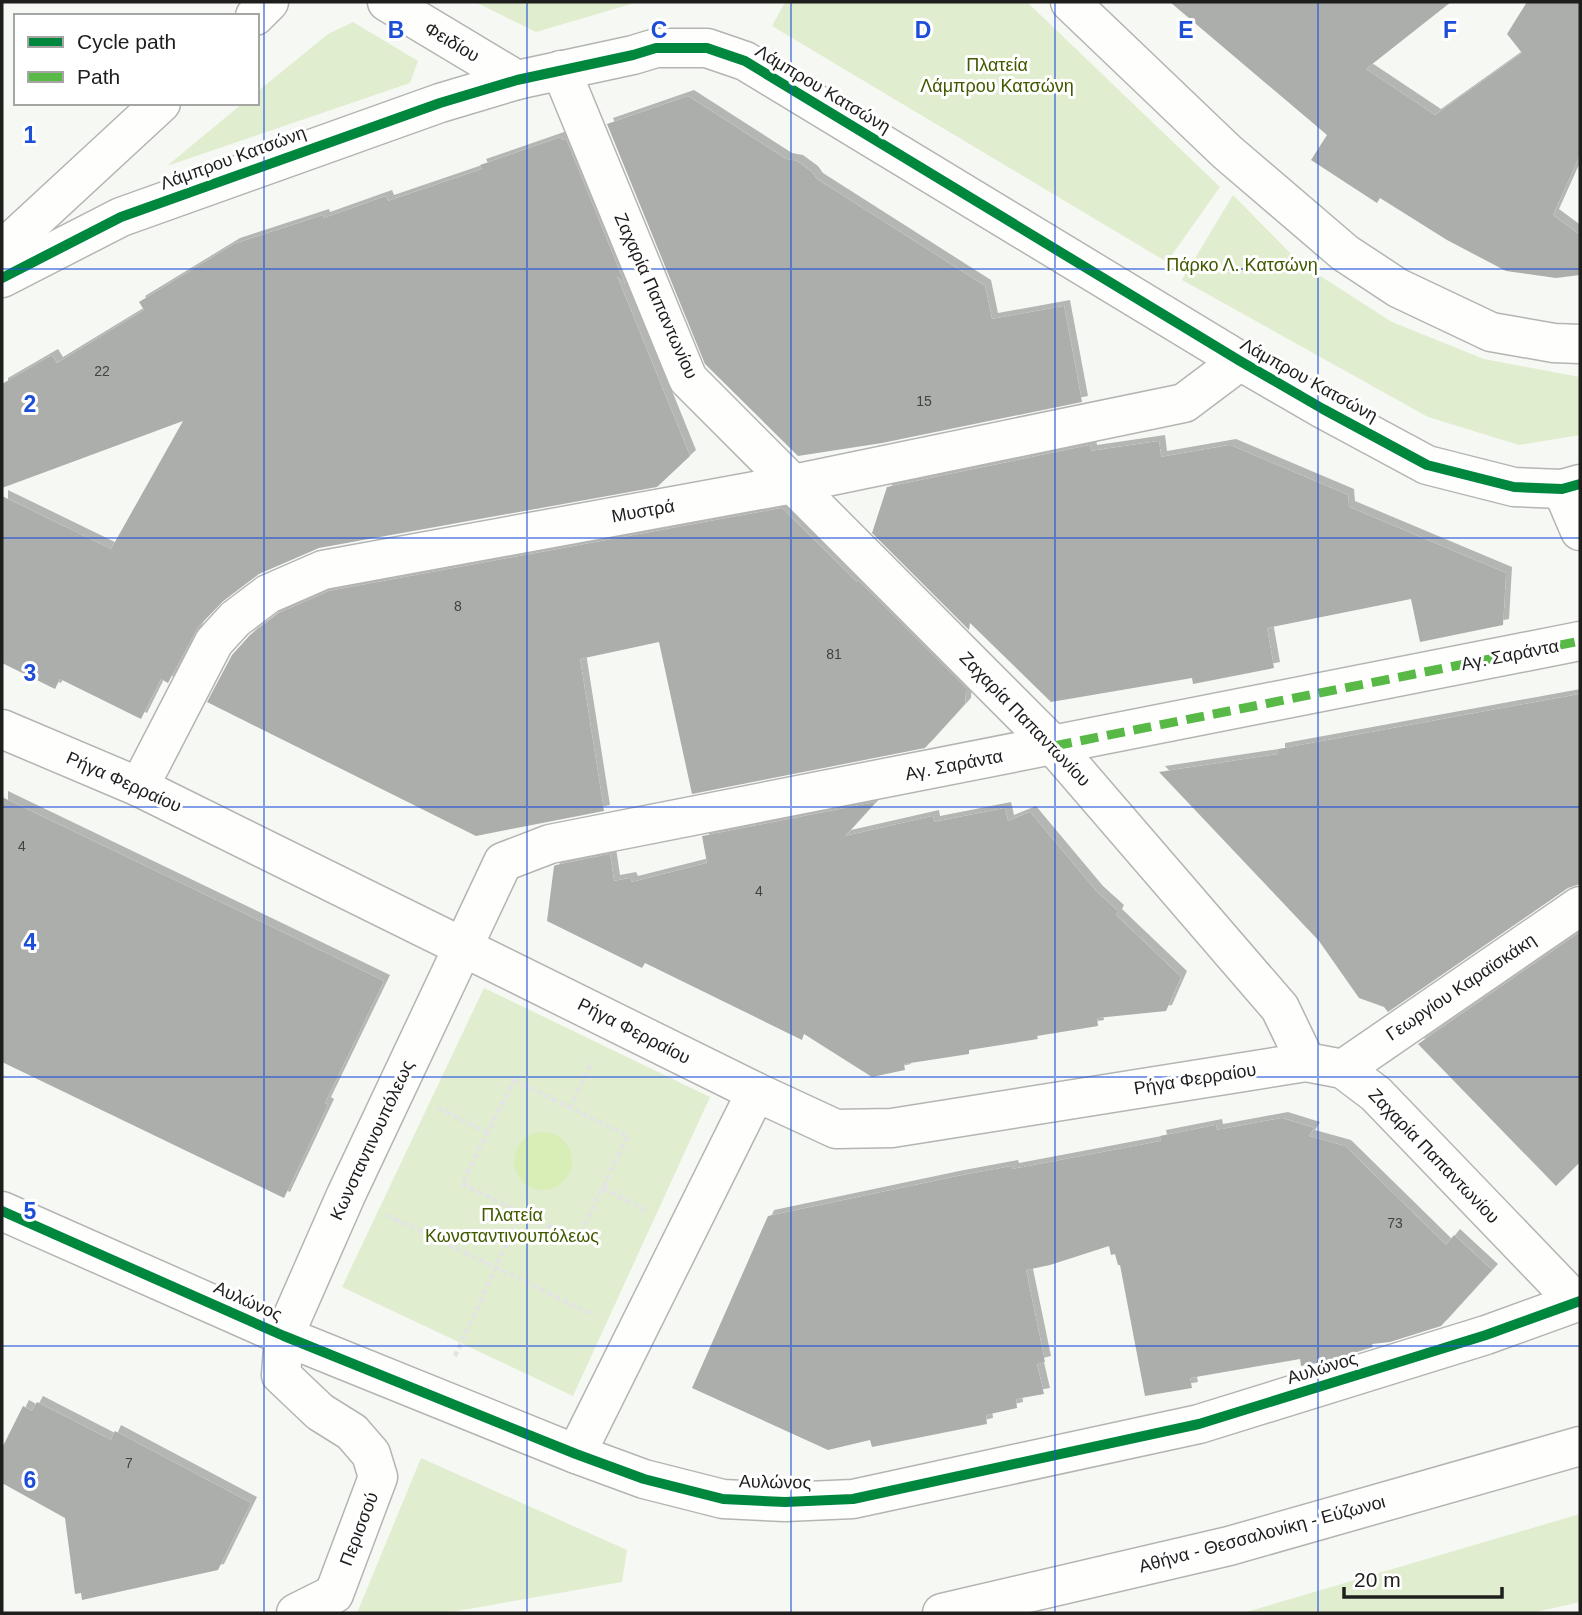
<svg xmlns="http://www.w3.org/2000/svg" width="1582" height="1615" viewBox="0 0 1582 1615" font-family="Helvetica,sans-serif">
<defs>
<filter id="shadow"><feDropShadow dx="6" dy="-6" stdDeviation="0" flood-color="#0004"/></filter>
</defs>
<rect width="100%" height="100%" fill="#f6f8f4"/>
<!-- green -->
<g fill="#e1edcf">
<path d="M475 2H638L536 32Z"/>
<path d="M785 2H1027L1220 187 1167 262 772 26Z"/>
<path d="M353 22 418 61 410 83 167 166 243 103H257V92L328 34Z"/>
<path d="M1233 195 1300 263 1392 322 1484 359 1580 377V435L1519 445 1428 417 1182 280Z"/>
<path d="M484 988 710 1097 573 1396 342 1287Z"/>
<path d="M421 1458 627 1550 622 1582 446 1613H357Z"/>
<path d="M1580 1514V1602L1532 1613H1243Z"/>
</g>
<!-- water -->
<circle fill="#d8eeb6" cx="543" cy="1161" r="29"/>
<!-- building -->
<g fill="#acaeab" filter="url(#shadow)">
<path d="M1170 2H1451L1366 69 1435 115 1522 53 1507 34 1527 2H1580V155L1553 215 1580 235V275L1556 278 1506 271 1447 240 1380 198 1377 203 1311 160 1327 135Z"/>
<path d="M688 96 786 159 797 161 812 172 817 179 985 286 992 319 1064 306 1082 402 882 443 798 456 705 364 607 124Z"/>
<path d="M561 137 562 140 566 139 625 284 617 276 690 456 657 487 319 548 259 574 222 602 198 627 168 683 161 679 141 719 60 679 55 689 2 663V496L111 549 183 421 2 488V384L52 355 57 363 144 310 139 302 234 244 323 215 324 218 386 196 388 201 482 169 480 165Z"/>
<path d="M1159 441 1161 457 1230 445 1348 495 1349 507 1506 573 1503 625 1420 642 1411 599 1267 628 1274 668 1193 684 1192 678 1051 702 970 623 969 630 872 533 887 487 1090 445 1091 451Z"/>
<path d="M782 508 857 582 858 580 966 688 965 704 925 748 692 794 659 642 580 659 604 811 476 836 207 702 232 655 250 635 279 613 329 591Z"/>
<path d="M1580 694V884L1568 888 1388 1012 1384 1007 1359 998 1319 941 1159 772 1279 754V749Z"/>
<path d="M2 797 384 981 325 1103 328 1105 284 1198 2 1062Z"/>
<path d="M876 802 845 836 933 816 934 822 1005 808 1008 821 1030 812 1097 892 1118 911 1116 915 1181 977 1166 1011 1097 1018 1098 1026 1037 1036 1038 1039 969 1050V1054L904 1064 905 1070 872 1077 804 1034 802 1040 645 963 642 968 547 921 554 866 556 865 610 854 614 881 630 878 632 882 707 863 702 836Z"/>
<path d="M1580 932V1162L1556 1186 1418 1044Z"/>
<path d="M1282 1118 1314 1128 1309 1136 1345 1146 1446 1245 1454 1235 1492 1270 1441 1326 1390 1342 1372 1344 1373 1347 1328 1361 1301 1366 1300 1359 1190 1378 1192 1388 1145 1396 1120 1265H1118L1115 1254 1111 1255 1109 1246 1050 1265 1026 1270 1045 1362 1037 1364 1044 1394 1016 1399 1017 1408 986 1415 987 1424 872 1447 870 1440 828 1450 692 1388 768 1216 958 1176 1012 1166 1013 1169 1161 1141 1160 1136 1216 1125 1217 1130Z"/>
<path d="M37 1402 111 1440 115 1431 251 1503 218 1570 82 1600 81 1593 75 1594 65 1518 2 1483V1448L23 1406 32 1411Z"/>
</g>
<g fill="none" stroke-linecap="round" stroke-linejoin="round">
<!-- minor casing -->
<g stroke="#b4b5b3" stroke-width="41">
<g id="minor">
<path d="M387 2 517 80"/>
<path d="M1070 2 1227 152 1345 253 1398 288 1491 332 1554 343 1580 344"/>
<path d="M255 16 269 2"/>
<path d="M561 70 688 379 1054 746 1280 1008 1306 1062 1343 1069 1376 1094 1576 1302"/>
<path d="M2 250 161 103"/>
<path d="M2 278 121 217 440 103 517 80 633 55 656 48H707L745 61 1240 361 1323 409 1427 465 1514 487 1562 489 1580 484"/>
<path d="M1562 489 1580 531"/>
<path d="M2 729 139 787 756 1092 836 1129 892 1128 1306 1062"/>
<path d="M139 787 214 642 235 619 268 594 323 570 793 484 1184 403 1240 361"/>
<path d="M1343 1069 1580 906"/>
<path d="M2 1211 284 1336 576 1454 644 1479 723 1499 785 1502 853 1499 1199 1424 1486 1335 1580 1301"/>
<path d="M576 1454 756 1092"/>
<path d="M296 1613 334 1594 378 1477 371 1454 352 1432 320 1412 281 1375 284 1336 346 1195 503 862 550 844 1580 641"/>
</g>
</g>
<!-- highway casing -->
<g stroke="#b4b5b3" stroke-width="41">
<path id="highway" d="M942 1613 1229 1546 1580 1446"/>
</g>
<!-- path -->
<g stroke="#e3e4e3" stroke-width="4.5" stroke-dasharray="5 3.5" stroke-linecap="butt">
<path d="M514 1080 628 1136 577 1240 462 1184Z"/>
<path d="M438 1108 488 1133"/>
<path d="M570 1108 592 1061"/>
<path d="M603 1188 645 1210"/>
<path d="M387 1215 594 1315"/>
<path d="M455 1356 521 1213"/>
</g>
<!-- minor -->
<use href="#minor" stroke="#fefefd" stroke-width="38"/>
<!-- highway -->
<use href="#highway" stroke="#fefefd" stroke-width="38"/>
<!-- quiet -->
<path stroke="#58b947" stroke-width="9" stroke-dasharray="18 9" stroke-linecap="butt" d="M1054 746 1580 641"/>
<!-- cycleway casing -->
<g stroke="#fff" stroke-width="15">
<g id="cycleway">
<path d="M2 278 121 217 440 103 517 80 633 55 656 48H707L745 61 1240 361 1323 409 1427 465 1514 487 1562 489 1580 484"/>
<path d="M2 1211 284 1336 576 1454 644 1479 723 1499 785 1502 853 1499 1199 1424 1486 1335 1580 1301"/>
</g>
</g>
<!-- cycleway -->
<use href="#cycleway" stroke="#00873e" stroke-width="10"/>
</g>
<!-- grid -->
<path fill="none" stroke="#1d4ed8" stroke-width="2" stroke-opacity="0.55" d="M264 2V1613M527 2V1613M791 2V1613M1055 2V1613M1318 2V1613M2 269H1580M2 538H1580M2 807H1580M2 1077H1580M2 1346H1580"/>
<g text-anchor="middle" stroke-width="6" stroke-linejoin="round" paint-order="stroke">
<!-- number labels -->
<g font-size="14" fill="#424340">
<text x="102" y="376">22</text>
<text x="924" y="406">15</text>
<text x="458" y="611">8</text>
<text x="834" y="659">81</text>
<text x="22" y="851">4</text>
<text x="759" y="896">4</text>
<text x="1395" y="1228">73</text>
<text x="129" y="1468">7</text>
</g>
<!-- street labels -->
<g font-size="18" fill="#1e1f1c" stroke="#fff">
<text transform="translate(452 42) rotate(31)" y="6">Φειδίου</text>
<text transform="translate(823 89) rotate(31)" y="6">Λάμπρου Κατσώνη</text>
<text transform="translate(233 158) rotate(-20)" y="6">Λάμπρου Κατσώνη</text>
<text transform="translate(656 296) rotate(66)" y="6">Ζαχαρία Παπαντωνίου</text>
<text transform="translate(1309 380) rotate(29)" y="6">Λάμπρου Κατσώνη</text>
<text transform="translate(643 511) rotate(-10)" y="6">Μυστρά</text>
<text transform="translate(1510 655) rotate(-11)" y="6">Αγ. Σαράντα</text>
<text transform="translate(1025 719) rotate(46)" y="6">Ζαχαρία Παπαντωνίου</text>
<text transform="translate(954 765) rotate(-11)" y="6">Αγ. Σαράντα</text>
<text transform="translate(124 782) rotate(24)" y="6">Ρήγα Φερραίου</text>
<text transform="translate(1461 987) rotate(-34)" y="6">Γεωργίου Καραϊσκάκη</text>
<text transform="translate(634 1031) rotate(27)" y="6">Ρήγα Φερραίου</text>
<text transform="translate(1195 1079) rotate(-9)" y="6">Ρήγα Φερραίου</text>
<text transform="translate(372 1140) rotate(-65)" y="6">Κωνσταντινουπόλεως</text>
<text transform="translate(1434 1156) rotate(46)" y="6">Ζαχαρία Παπαντωνίου</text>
<text transform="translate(248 1301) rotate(24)" y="6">Αυλώνος</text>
<text transform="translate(1322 1368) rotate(-17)" y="6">Αυλώνος</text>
<text transform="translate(775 1482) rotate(1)" y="6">Αυλώνος</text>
<text transform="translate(359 1529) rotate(-69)" y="6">Περισσού</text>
<text transform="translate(1262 1534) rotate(-15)" y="6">Αθήνα - Θεσσαλονίκη - Εύζωνοι</text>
</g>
<!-- park labels -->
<g font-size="18" fill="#415a00" stroke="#fff">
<text x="997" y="71">Πλατεία<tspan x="997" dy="21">Λάμπρου Κατσώνη</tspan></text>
<text x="1242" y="271">Πάρκο Λ. Κατσώνη</text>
<text x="512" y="1221">Πλατεία<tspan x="512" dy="21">Κωνσταντινουπόλεως</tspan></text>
</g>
</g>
<g font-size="23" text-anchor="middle" font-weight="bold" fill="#1d4ed8" stroke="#fff" stroke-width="6" stroke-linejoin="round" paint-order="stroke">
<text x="396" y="38">B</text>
<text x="659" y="38">C</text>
<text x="923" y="38">D</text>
<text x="1186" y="38">E</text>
<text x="1450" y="38">F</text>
<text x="30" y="143">1</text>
<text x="30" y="412">2</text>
<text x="30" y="681">3</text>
<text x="30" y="950">4</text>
<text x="30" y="1219">5</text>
<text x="30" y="1488">6</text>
</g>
<!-- border -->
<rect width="1582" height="1615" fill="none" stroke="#1e1f1c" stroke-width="7"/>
<!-- legend -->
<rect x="14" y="14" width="245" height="91" fill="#ffffff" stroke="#a5a5a4" stroke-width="2"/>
<rect x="28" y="37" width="35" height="10" fill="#00873e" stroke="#a5a5a4" stroke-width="2"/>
<text x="77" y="49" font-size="21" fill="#1e1f1c">Cycle path</text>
<rect x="28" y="72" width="35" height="10" fill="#58b947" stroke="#a5a5a4" stroke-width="2"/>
<text x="77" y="84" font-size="21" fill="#1e1f1c">Path</text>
<!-- scale -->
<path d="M1344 1587v10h158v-10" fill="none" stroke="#1e1f1c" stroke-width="3.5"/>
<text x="1354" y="1587" font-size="21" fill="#1e1f1c" stroke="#ffffff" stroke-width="5" paint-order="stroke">20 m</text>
</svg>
